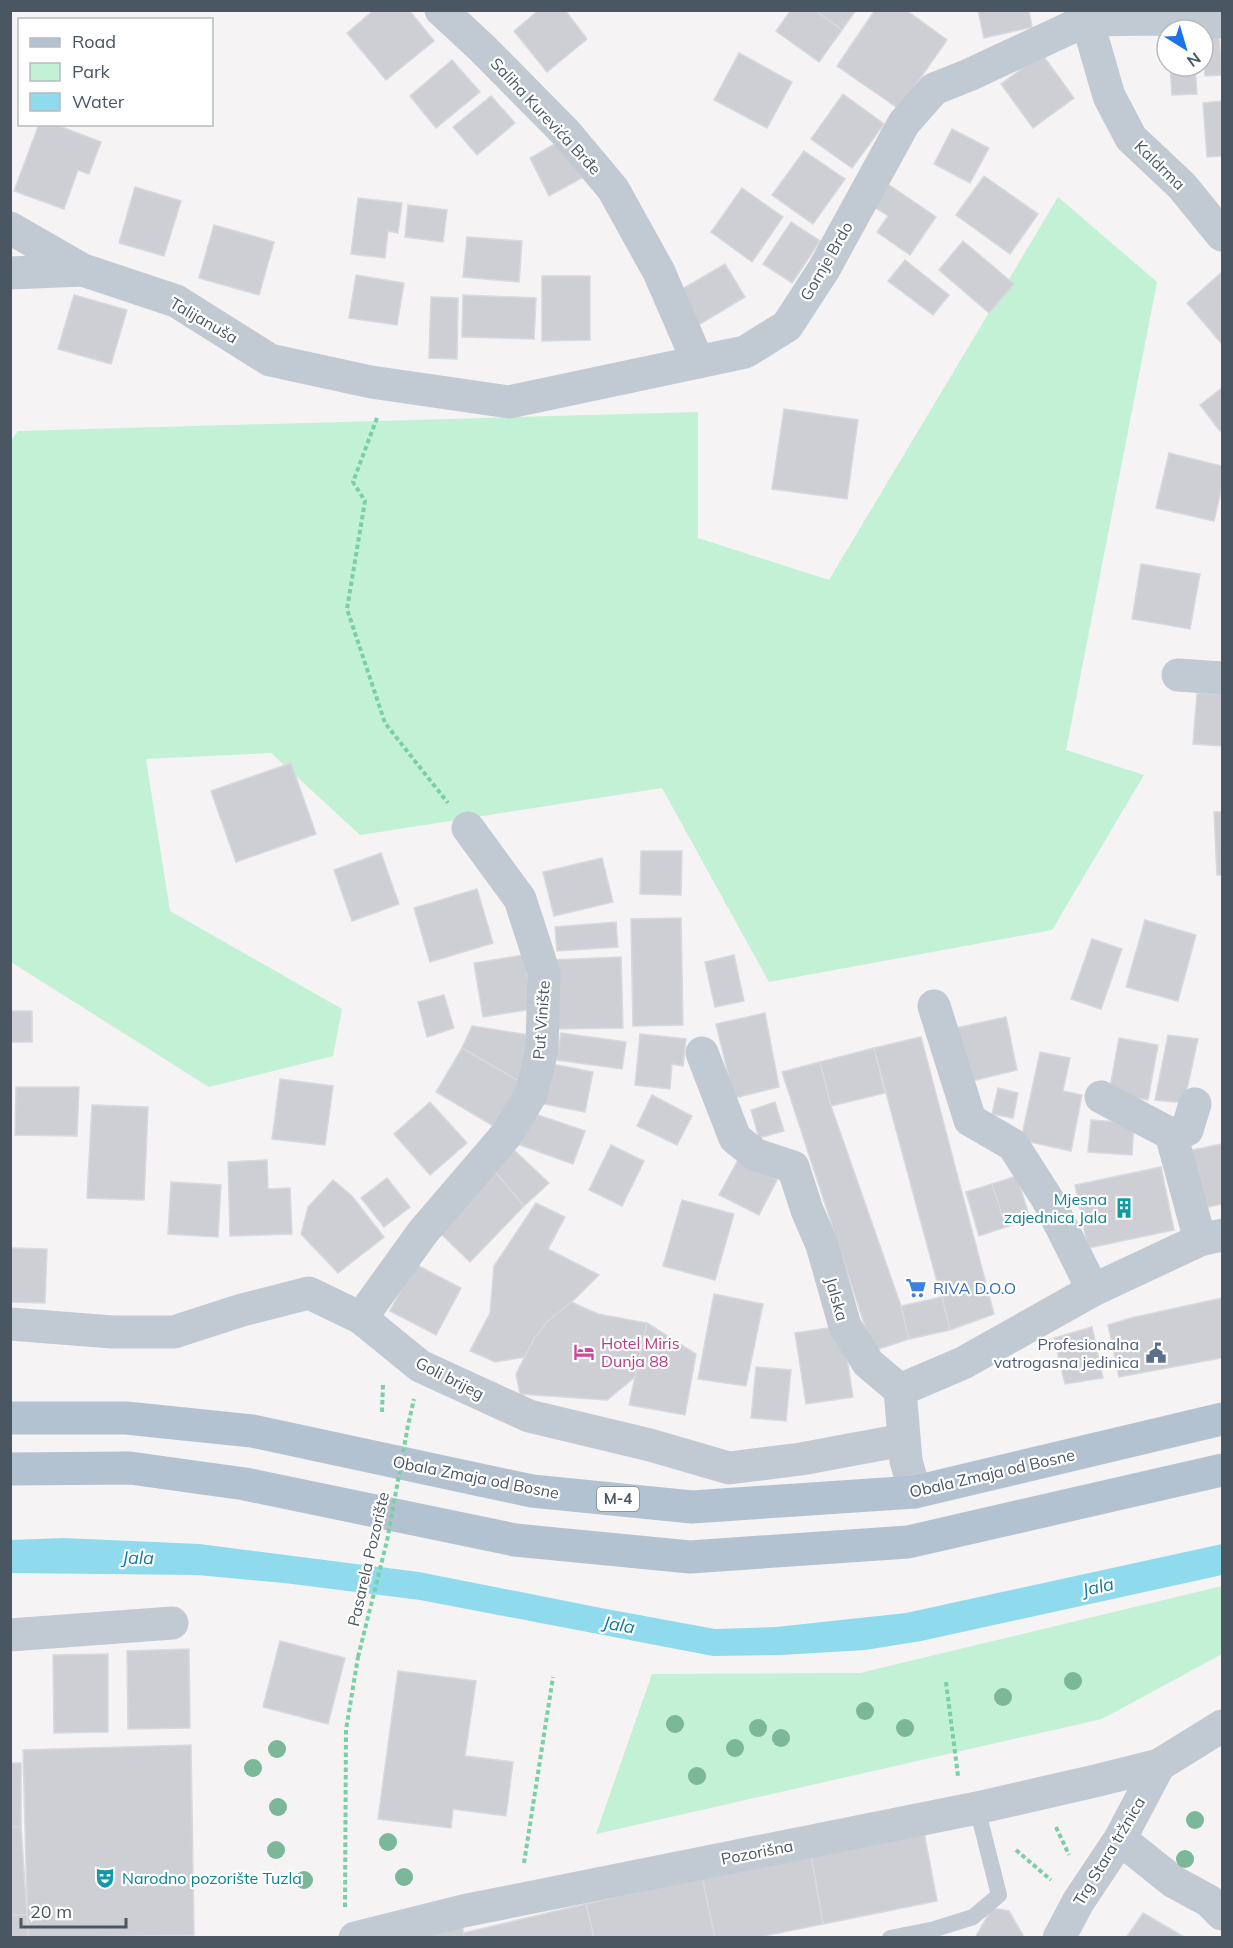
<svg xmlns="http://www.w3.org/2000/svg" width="1233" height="1948" viewBox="0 0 1233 1948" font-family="Mulish,sans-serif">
<rect width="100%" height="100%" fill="#f5f3f3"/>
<!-- green -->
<g fill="#c3f1d5">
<path d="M1058 197 1157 282 1066 750 1144 775 1052 930 769 982 662 788 360 835 271 753 146 759 170 911 342 1009 333 1056 209 1087 11 962 10 442 18 431 698 412V538L829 580Z"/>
<path d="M1222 1586V1654L1102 1719 596 1834 652 1674 860 1673Z"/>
</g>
<!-- water -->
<path fill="#90daee" d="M64 1538 199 1544 419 1572 601 1608 715 1629 776 1627 906 1613 1222 1544V1575L921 1641 865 1650 781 1655 713 1656 420 1600 284 1583 197 1575 11 1573V1540Z"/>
<!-- building -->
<g fill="#cdcfd5" stroke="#d7d9de" stroke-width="1.5">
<path d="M374 10H409L434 41 386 80 347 33Z"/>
<path d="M539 10H565L587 39 547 72 514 31Z"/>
<path d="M791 10H815L842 30 819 62 776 31Z"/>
<path d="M815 10H856L842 30Z"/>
<path d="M875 10H906L947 40 899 109 837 66Z"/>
<path d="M978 10H1029L1032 27 984 38Z"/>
<path d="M1219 35 1222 75 1205 76 1203 36Z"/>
<path d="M739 53 792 82 767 128 714 100Z"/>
<path d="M1042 54 1074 98 1033 128 1001 84Z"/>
<path d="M452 60 480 92 436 128 410 96Z"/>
<path d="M1170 66H1195L1197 94 1172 95Z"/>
<path d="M843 94 884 124 852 168 811 139Z"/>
<path d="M491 96 515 123 477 155 453 127Z"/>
<path d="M1222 101V156L1207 157 1203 103Z"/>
<path d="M39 124H54L101 142 89 174 78 170 64 209 14 191Z"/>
<path d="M952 129 989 148 970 183 934 164Z"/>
<path d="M560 141 582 178 549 196 530 158Z"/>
<path d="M804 151 845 179 813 224 772 195Z"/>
<path d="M984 176 1038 214 1010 254 956 215Z"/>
<path d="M882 180 936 217 910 255 877 232 888 216 867 202Z"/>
<path d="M135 187 181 201 164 256 119 243Z"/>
<path d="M742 188 783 217 752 262 711 232Z"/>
<path d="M358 198 402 203 398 233 388 231 385 258 351 254Z"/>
<path d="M408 205 447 210 443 242 405 237Z"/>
<path d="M791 222 820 241 792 283 763 264Z"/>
<path d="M214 225 274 242 259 295 199 278Z"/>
<path d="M467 237 522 241 519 282 463 277Z"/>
<path d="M963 241 1014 284 989 313 939 270Z"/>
<path d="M905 260 949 295 933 315 888 281Z"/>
<path d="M725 264 745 297 697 326 677 292Z"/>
<path d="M1221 273 1222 341 1221 343 1187 303Z"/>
<path d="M356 275 404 283 397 325 349 318Z"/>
<path d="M542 276H590V340L542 341Z"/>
<path d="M74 295 127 310 111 364 58 349Z"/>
<path d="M463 295 536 298 534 339 462 337Z"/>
<path d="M431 297 458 298 457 359 429 358Z"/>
<path d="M1222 388V429L1220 431 1200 405Z"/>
<path d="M784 409 858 420 847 499 772 489Z"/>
<path d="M1169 453 1222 466V486L1214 521 1156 508Z"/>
<path d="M1141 564 1200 574 1190 629 1132 619Z"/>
<path d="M1197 693 1222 694V746L1193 744Z"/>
<path d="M291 763 316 834 236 862 211 791Z"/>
<path d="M1214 812H1222V875H1217Z"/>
<path d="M641 851H682L681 895 640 894Z"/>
<path d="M381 853 399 904 352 921 334 870Z"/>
<path d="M602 858 613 902 554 916 543 872Z"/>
<path d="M477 889 493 943 430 962 414 908Z"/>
<path d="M681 918 683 1025 633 1026 631 919Z"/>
<path d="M1145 920 1196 935 1178 1001 1126 987Z"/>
<path d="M616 922 618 947 557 951 555 927Z"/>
<path d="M1092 939 1122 949 1101 1009 1071 999Z"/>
<path d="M524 955 532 1009 483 1017 474 963Z"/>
<path d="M734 955 744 1001 715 1007 705 962Z"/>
<path d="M621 957 623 1028 551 1029V960Z"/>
<path d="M444 995 454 1028 427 1037 418 1002Z"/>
<rect x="10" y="1011" width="22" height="31"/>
<path d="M765 1013 779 1087 734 1098 716 1024Z"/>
<path d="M1006 1017 1017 1070 968 1082 956 1028Z"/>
<path d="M472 1026 529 1035 522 1083 462 1048Z"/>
<path d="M561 1033 626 1042 622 1069 557 1060Z"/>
<path d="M640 1034 686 1039 683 1066 672 1064 670 1089 635 1085Z"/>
<path d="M1168 1035 1198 1039 1184 1103 1155 1100Z"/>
<path d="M921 1037 994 1314 950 1330 874 1048Z"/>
<path d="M1119 1038 1158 1045 1148 1100 1109 1093Z"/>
<path d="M462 1048 522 1083 495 1127 436 1092Z"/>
<path d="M874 1048 885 1093 831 1106 820 1062Z"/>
<path d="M1040 1052 1070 1058 1063 1091 1082 1095 1071 1151 1021 1140Z"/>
<path d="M820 1062 831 1106 901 1306 909 1339 873 1351 782 1072Z"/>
<path d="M547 1063 593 1072 585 1112 539 1103Z"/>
<path d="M280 1079 333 1086 325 1145 272 1139Z"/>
<path d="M16 1087H79L77 1136 15 1135Z"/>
<path d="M998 1088 1018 1093 1013 1118 992 1114Z"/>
<path d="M652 1095 692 1116 677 1145 637 1126Z"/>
<path d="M430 1102 467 1143 430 1175 394 1134Z"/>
<path d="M775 1102 784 1131 759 1138 751 1110Z"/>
<path d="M92 1105 148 1107 144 1200 87 1198Z"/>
<path d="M532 1113 585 1131 573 1164 520 1145Z"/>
<path d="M1091 1120 1134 1123 1132 1155 1088 1152Z"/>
<path d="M1222 1144V1204L1194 1210 1182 1152Z"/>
<path d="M611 1145 644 1161 622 1206 589 1190Z"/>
<path d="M514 1150 549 1183 524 1206 492 1168Z"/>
<path d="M267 1160 268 1189 290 1188 292 1234 230 1236 228 1162Z"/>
<path d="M738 1160 777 1180 759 1215 719 1195Z"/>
<path d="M1161 1167 1174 1230 1088 1248 1075 1185Z"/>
<path d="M492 1168 524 1206 470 1262 437 1230Z"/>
<path d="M1017 1176 1030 1219 1006 1227 992 1184Z"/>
<path d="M387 1178 410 1207 384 1227 361 1198Z"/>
<path d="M333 1180 352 1196 384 1237 338 1273 301 1234 308 1207Z"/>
<path d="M171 1182 221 1185 218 1237 168 1234Z"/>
<path d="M992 1184 1006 1227 979 1236 966 1192Z"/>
<path d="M682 1200 734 1214 715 1280 663 1266Z"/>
<path d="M536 1203 565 1217 548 1249 599 1275 534 1339 525 1357 495 1362 470 1351 490 1313 494 1266Z"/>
<path d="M10 1248 47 1249 45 1303 10 1302Z"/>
<path d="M415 1264 461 1288 436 1335 390 1311Z"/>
<path d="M714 1294 763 1304 746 1386 698 1379Z"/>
<path d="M942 1297 950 1330 909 1339 901 1306Z"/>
<path d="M1222 1298V1358L1119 1377 1108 1325 1131 1318Z"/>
<path d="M571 1302 598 1314 647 1323 635 1377 607 1400 520 1394 516 1374 534 1339 547 1322Z"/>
<path d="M647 1323 696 1354 685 1415 629 1405Z"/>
<path d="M842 1326 853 1397 806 1404 795 1333Z"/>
<path d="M1092 1327 1103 1378 1065 1384 1054 1338Z"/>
<path d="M756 1367 791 1370 786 1421 751 1418Z"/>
<path d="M280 1641 345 1658 328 1724 263 1707Z"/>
<path d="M189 1649 190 1728 128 1729 127 1651Z"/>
<path d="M108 1654V1732L54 1733 53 1655Z"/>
<path d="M398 1671 476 1681 465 1756 513 1762 506 1816 453 1809 451 1828 378 1819Z"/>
<path d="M191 1745 194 1935 28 1938 23 1750Z"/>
<rect x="10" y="1763" width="11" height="64"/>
<path d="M10 1827H21L27 1915H10Z"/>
<path d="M924 1832 937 1901 823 1924 811 1855Z"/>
<path d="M811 1855 823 1924 755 1938H715L702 1877Z"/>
<path d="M702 1877 715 1938H594L586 1904Z"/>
<path d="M586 1904 594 1938H464L463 1933Z"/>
<path d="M992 1908 1009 1911 1023 1935 1022 1938H975Z"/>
<path d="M1143 1913 1186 1938H1126Z"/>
<path d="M10 1915H27L28 1938H10Z"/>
<path d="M462 1921 464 1938H391Z"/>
</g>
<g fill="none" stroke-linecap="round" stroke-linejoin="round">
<!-- path -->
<g stroke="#7ad0a6" stroke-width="4" stroke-dasharray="4.5 3" stroke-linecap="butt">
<path d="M377 418 353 482 365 501 347 609 385 723 448 803"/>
<path d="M382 1412 383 1382"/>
<path d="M407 1430 414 1399"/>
<path d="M946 1682 958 1776"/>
<path d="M1056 1827 1069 1855"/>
<path d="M1016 1850 1051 1880"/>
<path d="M524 1863 553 1677"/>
<path d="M345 1907 346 1730 358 1657"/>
</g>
<!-- lane -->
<path stroke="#c1cad2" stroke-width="16" d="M890 1938 935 1929 973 1917 999 1895 977 1808"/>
<!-- street -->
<g stroke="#c1cad2" stroke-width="33">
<path d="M441 10 482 48 566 133 613 189 659 272 698 362"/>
<path d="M1081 10 1087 20 1109 96 1131 138 1182 186 1222 235"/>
<path d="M10 228 83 270 176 301 270 360 371 382 509 402 745 352 787 326 824 269 904 123 934 89 969 75 1087 20 1161 19 1222 22"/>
<path d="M10 273 83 270"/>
<path d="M1178 675 1222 678"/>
<path d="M934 1006 970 1120 1013 1145 1048 1200 1093 1290"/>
<path d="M702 1053 735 1138 756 1155 793 1167 807 1210 822 1245 845 1326 868 1363 900 1390"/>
<path d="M1101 1097 1171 1134 1200 1240"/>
<path d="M1171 1134 1187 1130 1195 1104"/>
<path d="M361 1318 423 1232 507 1134 531 1094 542 1050 544 973 520 899 468 828"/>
<path d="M10 1324 112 1332H174L242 1310 309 1293 361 1318 420 1366 529 1416 650 1445 729 1468 801 1459 903 1440"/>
<path d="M900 1390 963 1363 1093 1290 1200 1240 1222 1235"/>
<path d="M900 1390 906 1461 915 1492"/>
<path d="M10 1635 172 1623"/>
<path d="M1120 1839 1174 1882 1209 1901 1222 1914"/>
<path d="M355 1938 463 1911 977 1808 1095 1781 1159 1765 1222 1726"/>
<path d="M1059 1938 1078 1902 1120 1839 1159 1765"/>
</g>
<!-- primary -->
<g stroke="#b3c2d1" stroke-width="33">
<path d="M10 1418H126L252 1431 532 1491 692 1507 915 1492 1222 1419"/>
<path d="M10 1469 130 1468 245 1484 515 1540 690 1557 908 1542 1222 1470"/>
</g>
<!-- path-bridge -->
<path stroke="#7ad0a6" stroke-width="4" stroke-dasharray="4.5 3" stroke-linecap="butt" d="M358 1657 387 1541 407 1431"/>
</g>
<!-- trees -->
<g fill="#7bb799">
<circle cx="1073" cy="1681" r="9"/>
<circle cx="1003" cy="1697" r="9"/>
<circle cx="865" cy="1711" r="9"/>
<circle cx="675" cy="1724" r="9"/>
<circle cx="758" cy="1728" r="9"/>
<circle cx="905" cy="1728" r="9"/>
<circle cx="781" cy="1738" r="9"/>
<circle cx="735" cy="1748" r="9"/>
<circle cx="277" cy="1749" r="9"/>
<circle cx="253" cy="1768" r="9"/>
<circle cx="697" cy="1776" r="9"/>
<circle cx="278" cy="1807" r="9"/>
<circle cx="1195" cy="1820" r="9"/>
<circle cx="388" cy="1842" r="9"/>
<circle cx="276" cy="1850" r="9"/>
<circle cx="1185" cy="1859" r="9"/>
<circle cx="404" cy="1877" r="9"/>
<circle cx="304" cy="1880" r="9"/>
</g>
<!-- icons -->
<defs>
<g id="building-bare" transform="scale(1.62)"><path d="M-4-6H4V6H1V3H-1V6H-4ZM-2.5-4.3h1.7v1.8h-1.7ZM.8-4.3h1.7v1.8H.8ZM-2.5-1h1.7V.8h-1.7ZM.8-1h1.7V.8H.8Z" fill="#0f9aa8" stroke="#fff" stroke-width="2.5" paint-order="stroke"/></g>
<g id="supermarket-bare" transform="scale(1.62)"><path d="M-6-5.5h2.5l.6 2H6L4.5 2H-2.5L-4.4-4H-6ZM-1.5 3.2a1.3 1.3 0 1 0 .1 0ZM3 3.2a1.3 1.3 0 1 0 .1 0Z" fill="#3f7fe0" stroke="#fff" stroke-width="2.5" paint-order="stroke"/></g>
<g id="hotel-bare" transform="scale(1.62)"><path d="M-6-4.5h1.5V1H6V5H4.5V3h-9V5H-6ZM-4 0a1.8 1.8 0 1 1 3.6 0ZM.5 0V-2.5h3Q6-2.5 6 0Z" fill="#d1479c" stroke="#fff" stroke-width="2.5" paint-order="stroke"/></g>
<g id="civic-bare" transform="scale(1.62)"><path d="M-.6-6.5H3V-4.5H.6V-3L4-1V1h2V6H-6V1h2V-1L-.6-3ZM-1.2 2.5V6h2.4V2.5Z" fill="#5c6f8a" stroke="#fff" stroke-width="2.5" paint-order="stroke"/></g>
<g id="theatre-bare" transform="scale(1.62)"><path d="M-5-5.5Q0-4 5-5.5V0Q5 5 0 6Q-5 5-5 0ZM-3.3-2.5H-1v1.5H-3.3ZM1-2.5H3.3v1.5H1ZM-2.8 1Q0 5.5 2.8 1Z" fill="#0f9aa8" stroke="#fff" stroke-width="2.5" paint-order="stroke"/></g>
</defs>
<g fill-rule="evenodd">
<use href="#building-bare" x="1124" y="1208"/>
<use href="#supermarket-bare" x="916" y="1288"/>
<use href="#hotel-bare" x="584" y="1352"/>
<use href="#civic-bare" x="1156" y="1353"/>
<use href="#theatre-bare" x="105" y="1878"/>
</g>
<g text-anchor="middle" stroke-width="4.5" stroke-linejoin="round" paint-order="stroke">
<!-- shield labels -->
<rect fill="#fff" stroke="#808990" stroke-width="1.5" x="597" y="1487" width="42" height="24" rx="4.5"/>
<g font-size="15" font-weight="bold" fill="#4a5661">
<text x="618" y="1504">M-4</text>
</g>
<!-- street labels -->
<g font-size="16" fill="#4a5661" stroke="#fff">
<text transform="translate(546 116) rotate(47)" y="6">Saliha Kurevića Brđe</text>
<text transform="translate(1160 165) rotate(44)" y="6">Kaldrma</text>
<text transform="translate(826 261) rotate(-60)" y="6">Gornje Brdo</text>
<text transform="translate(204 320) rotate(30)" y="6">Talijanuša</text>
<text transform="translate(541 1020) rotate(-86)" y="6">Put Vinište</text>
<text transform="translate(837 1299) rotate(74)" y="6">Jalska</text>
<text transform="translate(450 1378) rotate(27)" y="6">Goli brijeg</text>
<text transform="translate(992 1473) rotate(-13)" y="6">Obala Zmaja od Bosne</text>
<text transform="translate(476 1477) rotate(11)" y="6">Obala Zmaja od Bosne</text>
<text transform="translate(368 1559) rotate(-77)" y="6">Pasarela Pozorište</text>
<text transform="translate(1109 1851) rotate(-59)" y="6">Trg Stara tržnica</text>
<text transform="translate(757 1852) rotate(-11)" y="6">Pozorišna</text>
</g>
<!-- culture labels -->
<g font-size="16" fill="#0d838f" stroke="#fff" text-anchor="end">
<text x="1107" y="1205">Mjesna<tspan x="1107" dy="18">zajednica Jala</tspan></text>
<text x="122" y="1884" text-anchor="start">Narodno pozorište Tuzla</text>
</g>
<!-- shop labels -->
<g font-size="16" fill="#366cbe" stroke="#fff" text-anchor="start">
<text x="933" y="1294">RIVA D.O.O</text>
</g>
<!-- hotel labels -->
<g font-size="16" fill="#b23c85" stroke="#fff" text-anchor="start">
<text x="601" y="1349">Hotel Miris<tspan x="601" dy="18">Dunja 88</tspan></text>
</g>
<!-- service labels -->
<g font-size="16" fill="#4e5e75" stroke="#fff" text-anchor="end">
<text x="1139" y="1350">Profesionalna<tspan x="1139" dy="18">vatrogasna jedinica</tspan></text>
</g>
<!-- water labels -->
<g font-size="18" font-style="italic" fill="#0c7c9b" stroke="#fff">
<text transform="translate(138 1558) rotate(1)" y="6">Jala</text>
<text transform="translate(1098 1587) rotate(-13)" y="6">Jala</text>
<text transform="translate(619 1625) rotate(10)" y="6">Jala</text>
</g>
</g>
<!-- border -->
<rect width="1233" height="1948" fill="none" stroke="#4a5661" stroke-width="24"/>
<!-- legend -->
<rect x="18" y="18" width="195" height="108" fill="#ffffff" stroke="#b7bbc0" stroke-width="1.5"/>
<rect x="30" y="38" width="30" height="9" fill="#b3c2d1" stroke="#b7bbc0" stroke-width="1.5"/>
<text x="72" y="48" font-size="18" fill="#4a5661">Road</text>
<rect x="30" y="63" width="30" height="18" fill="#c3f1d5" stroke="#b7bbc0" stroke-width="1.5"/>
<text x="72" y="78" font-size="18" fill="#4a5661">Park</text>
<rect x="30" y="93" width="30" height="18" fill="#90daee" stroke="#b7bbc0" stroke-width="1.5"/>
<text x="72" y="108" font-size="18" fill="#4a5661">Water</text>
<!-- north arrow -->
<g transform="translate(1185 48) rotate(143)"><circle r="28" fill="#ffffff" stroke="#b7bbc0" stroke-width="1.5"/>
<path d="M0-4.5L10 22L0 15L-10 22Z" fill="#1a73e8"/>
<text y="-9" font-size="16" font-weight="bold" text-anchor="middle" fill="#4a5661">N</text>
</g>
<!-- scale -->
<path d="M21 1918v9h105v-9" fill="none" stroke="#4a5661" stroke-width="3"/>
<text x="30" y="1918" font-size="18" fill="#4a5661" stroke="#ffffff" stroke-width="4.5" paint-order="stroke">20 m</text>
</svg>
